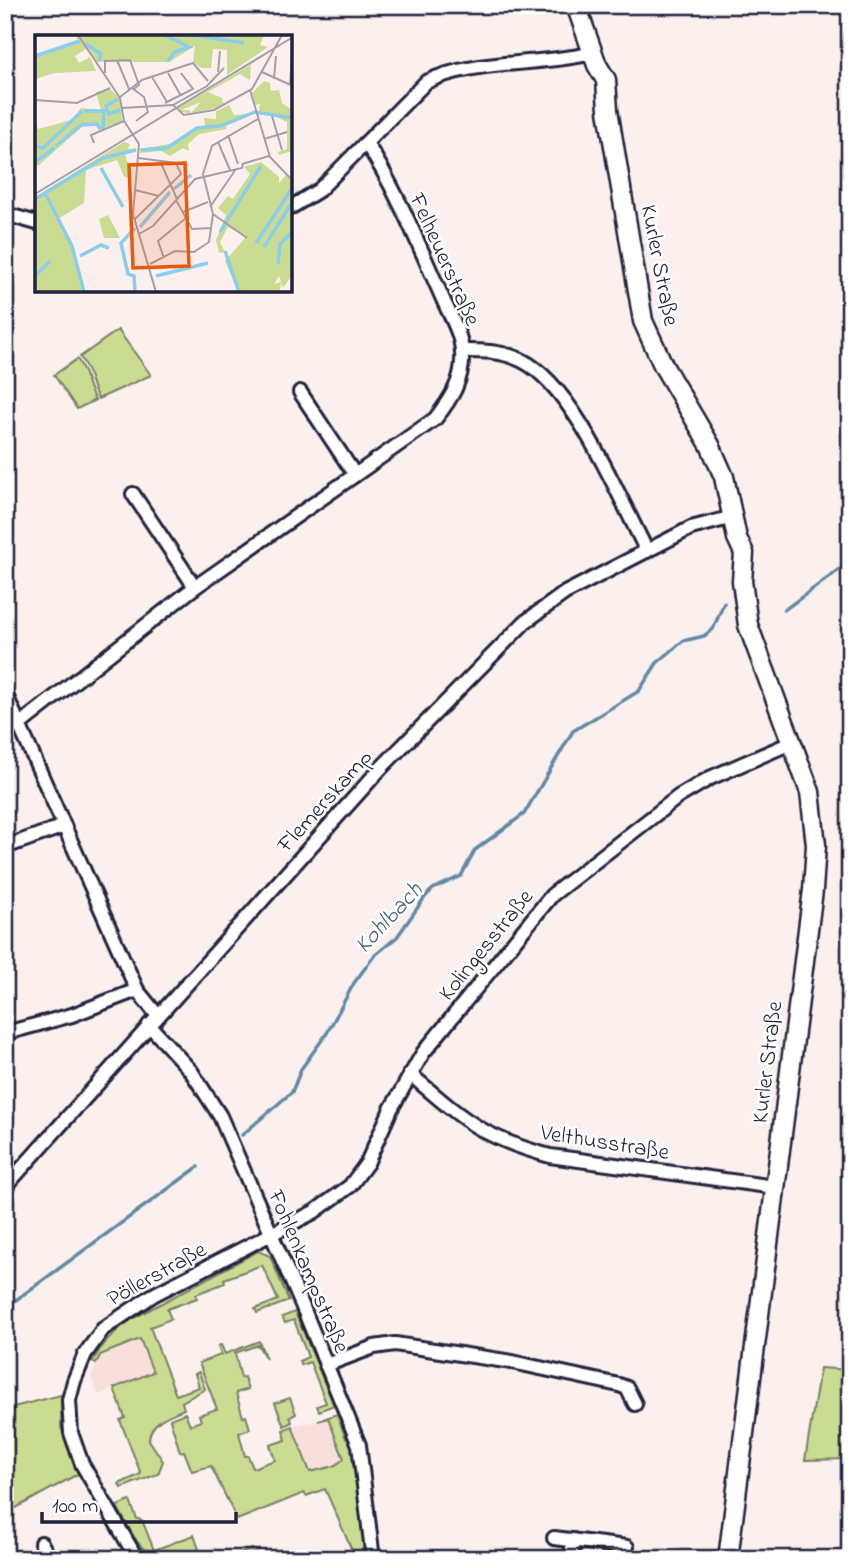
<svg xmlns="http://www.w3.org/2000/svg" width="855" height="1564" viewBox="0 0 855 1564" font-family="'Indie Flower',sans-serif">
<rect width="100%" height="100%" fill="#fcf0ef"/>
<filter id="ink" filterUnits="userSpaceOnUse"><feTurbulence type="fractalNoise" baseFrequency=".0143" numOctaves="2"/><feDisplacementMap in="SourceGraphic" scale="14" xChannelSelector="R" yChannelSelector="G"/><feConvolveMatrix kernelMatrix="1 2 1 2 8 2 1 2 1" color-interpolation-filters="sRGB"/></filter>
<g filter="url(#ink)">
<!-- built -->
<g fill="#f9dfdb">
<path d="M141 1339 154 1373 98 1395 91 1378 100 1355Z"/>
<path d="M328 1418 344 1459 310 1473 292 1426Z"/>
</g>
<!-- green -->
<g fill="#cadc91" stroke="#767f66" stroke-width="2">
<path d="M118 330 151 375 98 399C90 384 90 370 80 357Z"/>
<path d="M77 359C87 372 86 385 95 400L77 409 54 375Z"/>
<path d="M258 1251 270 1256 289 1301 257 1313 255 1309 278 1300 262 1265 224 1279 225 1283 196 1294 197 1298 167 1309 171 1319 150 1327 176 1395 199 1387 195 1374 199 1372 205 1389 182 1402 184 1409C169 1415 150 1421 149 1440L163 1461 158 1474 121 1488 119 1484 141 1474 120 1420 125 1418 114 1388 153 1372 140 1339 100 1355 96 1364 92 1362C102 1344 114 1331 132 1319Z"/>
<path d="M295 1312 334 1405 319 1411 317 1406 326 1403 310 1362 301 1365 299 1361 308 1357 294 1320 285 1323 282 1317Z"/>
<path d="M259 1341 266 1359 258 1345 235 1353 241 1378 244 1377 248 1389 236 1393 243 1417 246 1416 250 1429 239 1433 245 1456H248L253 1468 275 1460 270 1445 286 1440 283 1430 292 1426 310 1472 334 1466 344 1459 328 1418 318 1421 337 1414 346 1439 350 1438 367 1559H346L354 1555 325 1489 306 1496 304 1493 237 1520 211 1466 192 1471 184 1451 180 1452 170 1419 185 1413 190 1425 201 1421 199 1415 217 1409 199 1363 221 1355 218 1346 221 1345 225 1354Z"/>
<path d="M820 1368 850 1370V1459L805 1460Z"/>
<path d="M61 1395V1427L78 1474 5 1514V1409Z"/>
<path d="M290 1398 296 1414 290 1417 292 1422 284 1426 275 1403Z"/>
<path d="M130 1501 137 1519 142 1520 154 1550 194 1535 200 1552 199 1559C142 1559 144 1556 117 1506Z"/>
<path d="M252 1549 256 1559H212L213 1552 229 1558Z"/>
</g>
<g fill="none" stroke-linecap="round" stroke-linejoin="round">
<!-- stream -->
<g stroke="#6089a5" stroke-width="3.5">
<path d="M784 610 850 562"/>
<path d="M242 1135 292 1092 301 1069 327 1033 354 983 374 956 397 937 425 897 433 889 461 876 475 850 524 814 573 731 639 691 657 663 683 641 704 636 713 629 724 603"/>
<path d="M5 1308 198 1167"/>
</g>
<!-- minor casing -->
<g stroke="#22223b" stroke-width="18">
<g id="minor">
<path d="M290 208 319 190 426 82C473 59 541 66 593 53"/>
<path d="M5 214 37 223"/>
<path d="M462 351C483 351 502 351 521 360 574 385 619 498 647 551"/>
<path d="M300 392 355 475"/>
<path d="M133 494 195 587"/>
<path d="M5 693 137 990 158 1016"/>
<path d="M19 725 195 587 435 419C451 399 464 379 462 352 461 332 449 314 442 297 419 246 397 190 366 143"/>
<path d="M5 847 64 826"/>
<path d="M149 1025 191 1071 220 1116 302 1305 359 1445 373 1559"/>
<path d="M6 1033 72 1015 137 990"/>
<path d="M410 1074C463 1119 480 1137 550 1156L775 1187"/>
<path d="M5 1187 381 768 525 622 565 593 691 528 733 517"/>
<path d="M326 1365 374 1347 395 1344 512 1362 619 1385 627 1388 635 1404"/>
<path d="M554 1538 627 1547"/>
<path d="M41 1543 50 1559"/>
<path d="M137 1559 82 1464 71 1433 69 1400 74 1381 85 1354 103 1329 153 1295 314 1212 350 1186 367 1163 391 1109 423 1053 552 895 678 797 710 778 793 742"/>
<path d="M571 1559 573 1540"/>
</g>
</g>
<!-- secondary casing -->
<g stroke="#22223b" stroke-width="23">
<path id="secondary" d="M576 5 597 65 606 80 608 110 643 321 664 367 710 445 724 477 737 538 744 553 742 581 748 625 810 792 816 845 813 890 728 1559"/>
</g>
<!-- minor -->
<use href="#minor" stroke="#fff" stroke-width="12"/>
<!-- secondary -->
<use href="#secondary" stroke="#fff" stroke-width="18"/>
</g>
</g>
<g text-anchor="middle" stroke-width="5" stroke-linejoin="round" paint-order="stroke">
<!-- street labels -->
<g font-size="23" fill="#22223b" stroke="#fff">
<text transform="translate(446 259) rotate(66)" y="8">Felheuerstraße</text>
<text transform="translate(661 265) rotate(79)" y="8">Kurler Straße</text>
<text transform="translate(324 800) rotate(-48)" y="8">Flemerskamp</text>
<text transform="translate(485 944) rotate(-51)" y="8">Kolingesstraße</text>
<text transform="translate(766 1062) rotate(-83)" y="8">Kurler Straße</text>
<text transform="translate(605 1141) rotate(9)" y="8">Velthusstraße</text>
<text transform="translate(310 1271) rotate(67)" y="8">Fohlenkampstraße</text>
<text transform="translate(156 1273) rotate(-29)" y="8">Pöllerstraße</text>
</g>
<!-- water labels -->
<g font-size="24" font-style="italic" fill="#465e79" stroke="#fff">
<text transform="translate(388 917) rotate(-47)" y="8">Kohlbach</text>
</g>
</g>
<!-- overview -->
<g transform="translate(35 35)">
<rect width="257" height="257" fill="#fcf0ef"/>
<path d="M41 0H229L225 10 233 12 192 40V15L178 14 176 33H166L158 27 160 11 134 27H62L51 14 40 21 44 28 55 22 61 36 20 38 0 44V21L42 5ZM222 26 216 30 215 45 205 39 173 57 187 63 189 71 156 78 166 67 146 75H155V79L144 76 143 73ZM229 46 235 48 236 56 244 55 247 68 257 75V116L244 120 237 106 243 117 252 114V87L235 79 223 80 225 69 220 70 217 58ZM75 54 85 63 87 86 64 95 61 90 48 91 3 131 0 129V86L3 94 37 85 46 73 66 75 61 57ZM194 70 199 80 221 78 191 91 192 94 164 99 153 109 154 116 148 113 135 121 126 116 105 118V114L140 108 170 90 169 83 181 84V76ZM89 107 95 109 93 114H103L90 119 97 143 89 142 82 125 51 135 49 168 23 184 37 212 47 257H0V162ZM226 127 244 142V148L251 140 257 147V240L248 253 244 241 239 249 246 247 245 257H203L190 226 211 202 193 192 185 207 190 217 184 218 181 205 191 180 183 173 193 161 198 164 215 139 209 132ZM73 180 85 203H69L64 184Z" fill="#cadc91"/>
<path fill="none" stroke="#8acdec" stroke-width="3.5" d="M130 0 154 12 140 17 133 26M159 0 209 8M51 9 66 19 64 26M0 21 45 6M83 64 71 71 74 79 85 75M49 76H69L68 94M0 111 8 113 47 76M21 111 46 90 62 89 65 94M106 115 132 113 162 93 185 91 220 77 258 83M0 127 19 113M66 133 88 172M139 154 156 140M10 158 37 211 49 257M0 164 68 123 101 115M105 192 135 157M185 197 226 131M221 208 258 152M229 212 258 166M190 216 204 257M45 221 66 210 74 213M243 229 245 209 258 196M0 241 15 226M121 241 173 228M100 257 99 241 93 239 86 208 100 193"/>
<path fill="none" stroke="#a59ea7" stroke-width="2" d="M43 0 85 63 89 86 104 109 98 179 121 257M82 25 94 54M183 37 185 16M227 37 258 51M70 38V26L95 25 104 50 99 54M133 38 146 61M117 42 132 67M239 44 241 21M255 50 257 18M97 53 109 62 113 77 101 86M215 55 235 122 258 146M85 62 107 45 158 28 173 46M0 65 42 68 75 53M130 68 158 54 146 38M138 70 149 80 179 75 217 54 247 0M87 73 138 70 172 51 189 33M237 81 247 115M193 100 203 129M229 104 252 97M183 107 195 135M59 108 56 100 89 86M125 126 142 164M207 129 234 121M100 155 124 161M0 159 258 2M141 165 157 194 176 193M175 172 201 134M148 177 173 167M100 184 146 139 141 128 103 123M104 199 118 191 160 144 207 133 208 129M212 203 178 179 168 139 177 111 223 84M129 223 123 206 151 183M115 229 140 216 159 217 174 207 178 179"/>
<path fill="#e8590c" fill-opacity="0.15" stroke="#e8590c" stroke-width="3.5" d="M150 128 154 231 98 233 94 130Z"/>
<rect width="257" height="257" fill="none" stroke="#22223b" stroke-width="3.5"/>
</g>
<!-- margin -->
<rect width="855" height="1564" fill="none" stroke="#fff" stroke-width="28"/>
<rect x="14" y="14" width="827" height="1536" fill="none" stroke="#22223b" stroke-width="2.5" filter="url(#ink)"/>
<!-- scale -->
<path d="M42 1512v10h194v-10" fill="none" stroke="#22223b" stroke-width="3.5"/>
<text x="52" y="1512" font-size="21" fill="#22223b" stroke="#ffffff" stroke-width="5" paint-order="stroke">100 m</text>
</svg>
